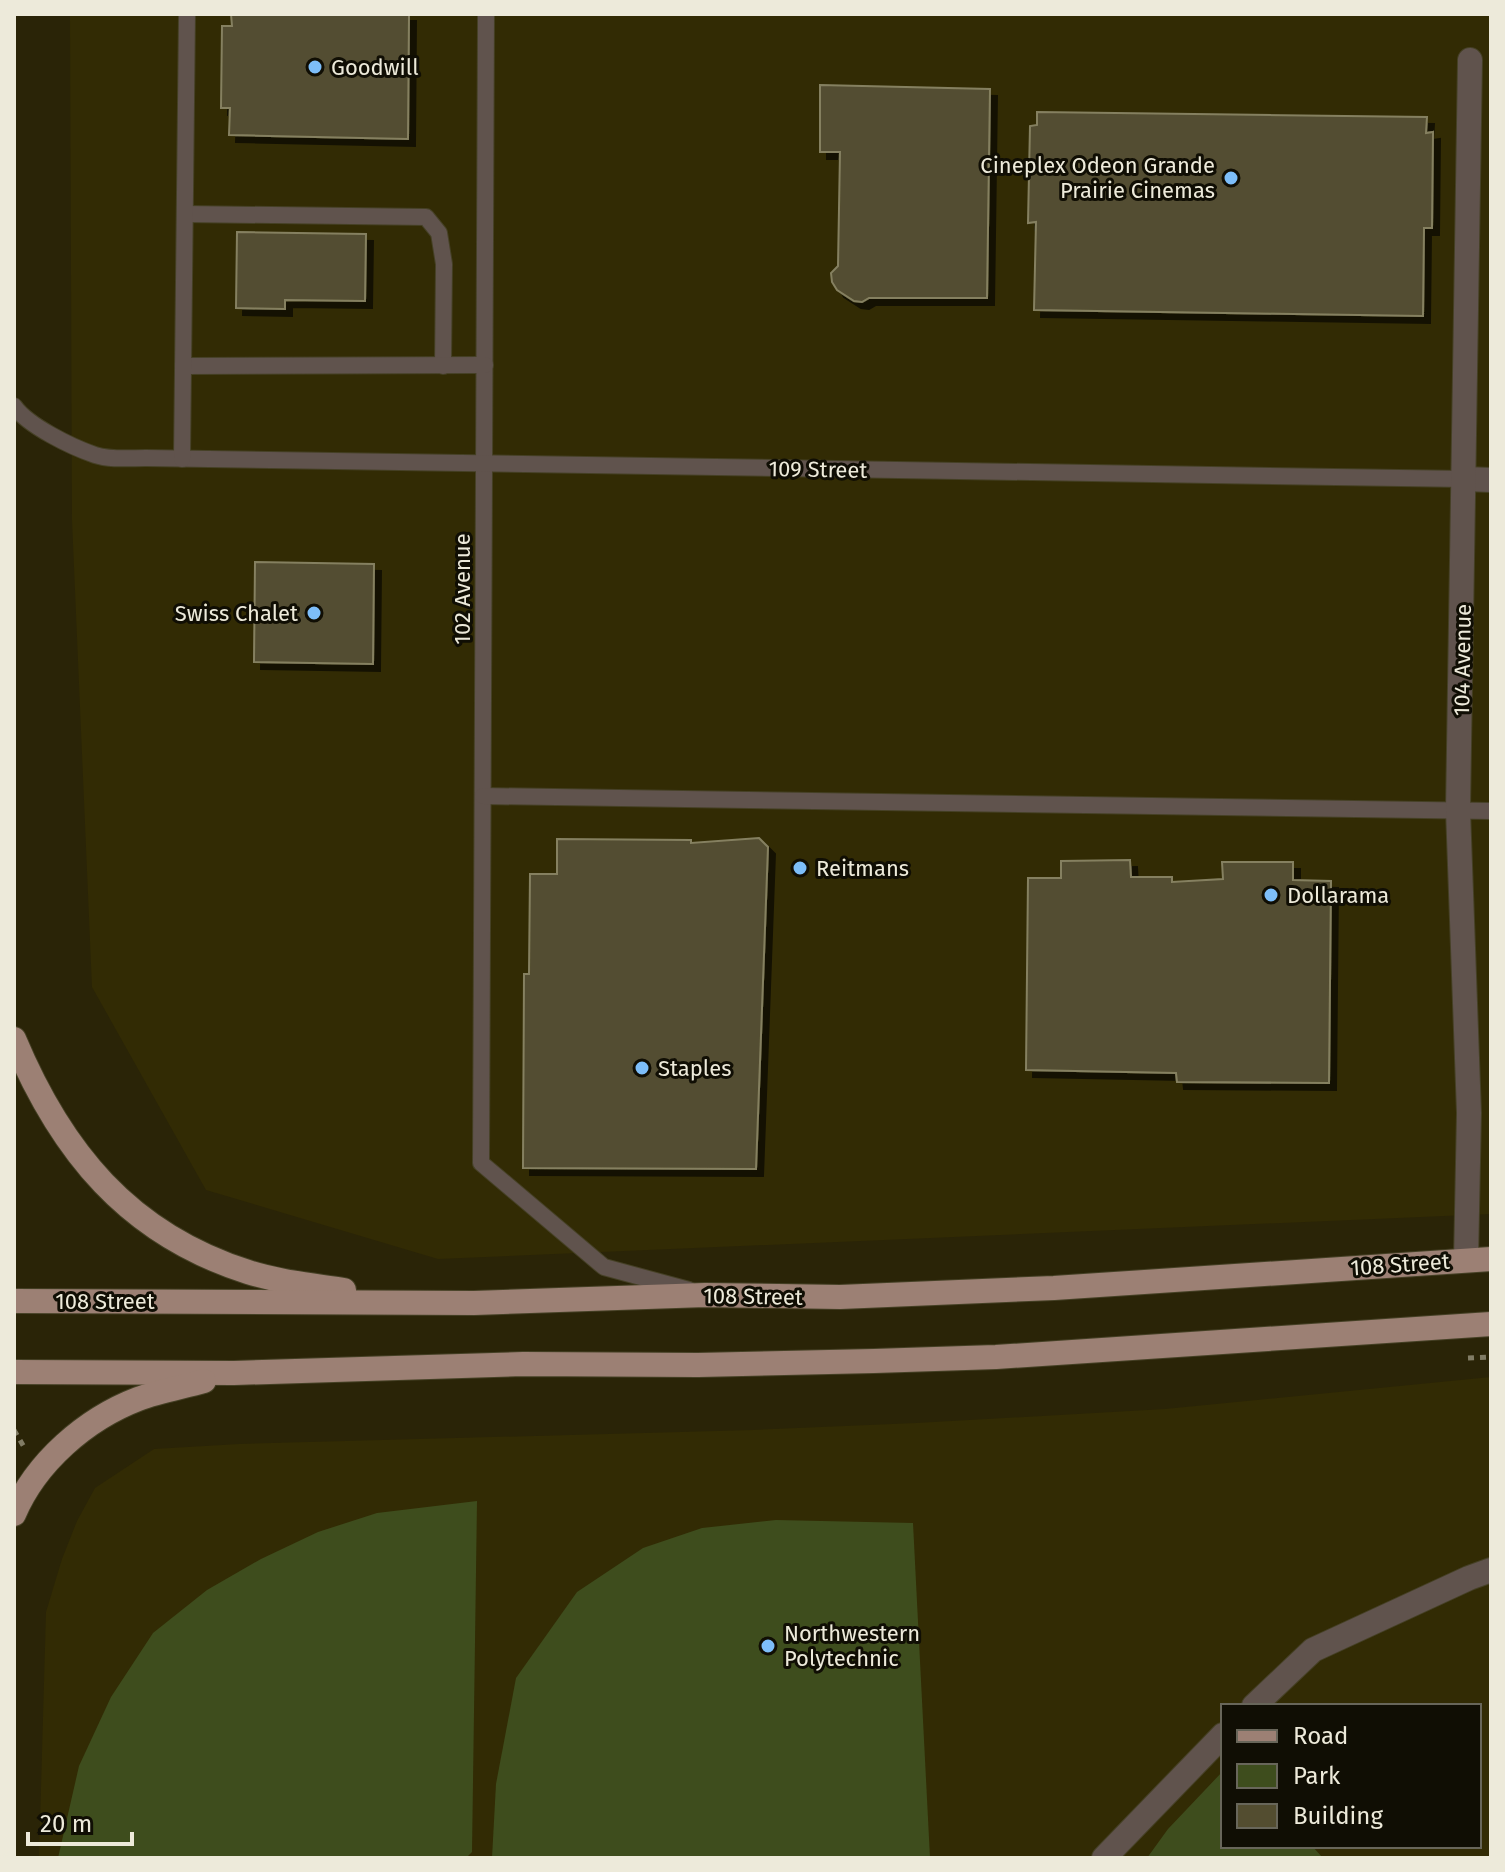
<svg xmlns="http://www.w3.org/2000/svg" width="1505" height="1872" viewBox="0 0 1505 1872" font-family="'Fira Sans',sans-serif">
<defs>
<filter id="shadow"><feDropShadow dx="7" dy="7" stdDeviation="0" flood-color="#0009"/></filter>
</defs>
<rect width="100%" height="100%" fill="#2a2407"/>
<!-- built -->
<g fill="#322b04" fill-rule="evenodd">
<path d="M70 14H1491V1214L438 1259 206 1190 92 987 72 520Z"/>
<path d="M1491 1377V1858H39L46 1612 62 1559 77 1521 95 1488 154 1449 239 1444 753 1430 916 1423 1165 1409ZM1223 1706H1479V1846H1223Z"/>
</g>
<!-- green -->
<g fill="#3e4d1d">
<path d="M477 1501 472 1852 466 1858H58L79 1766 111 1697 153 1633 207 1590 261 1559 318 1532 377 1513Z"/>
<path d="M776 1520 913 1523 930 1858H492L496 1784 516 1678 577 1592 643 1548 702 1528Z"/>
<path d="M1223 1771V1846H1312L1323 1858H1147L1168 1829Z"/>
</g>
<!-- building -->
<g fill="#534d30" stroke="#858061" stroke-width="2" filter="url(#shadow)">
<path d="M231 14H409L408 139 229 135 230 108H221L222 26H232Z"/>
<path d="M820 85 990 89 987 298H869L862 302 854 301 837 290 832 282 831 273 838 266 840 152H820Z"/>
<path d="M1037 112 1427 117 1426 133 1433 132 1432 228H1424L1423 316 1034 310 1036 222 1028 223 1030 126 1037 125Z"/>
<path d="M237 232 366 234 365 301 285 300V309L236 308Z"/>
<path d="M255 562 374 564 373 664 254 662Z"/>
<path d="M759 838 768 847 756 1169 523 1168 524 974H529L530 874H557V839L691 840V843Z"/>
<path d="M1130 860 1131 877H1172V882L1223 879 1222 862H1293V880L1331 881 1329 1083 1177 1082 1176 1073 1026 1070 1028 878H1061V861Z"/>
</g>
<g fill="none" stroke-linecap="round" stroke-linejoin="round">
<!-- service casing -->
<g stroke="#454025" stroke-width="18">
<g id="service">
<path d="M486 14 481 1163 604 1267 689 1290"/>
<path d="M185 214 426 217 439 233 444 264 443 366"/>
<path d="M183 366 485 365"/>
<path d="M14 406C28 426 72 447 95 455 110 460 130 458 146 458L1465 479"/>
<path d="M182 459 187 14"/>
<path d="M483 796 1491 811"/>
</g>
</g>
<!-- minor casing -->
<g stroke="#454025" stroke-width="26">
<g id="minor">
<path d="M1465 479 1491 480"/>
<path d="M1466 1260 1469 1113 1458 810 1470 60"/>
<path d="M1254 1706 1313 1650 1469 1578 1491 1570"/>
<path d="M1104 1858 1223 1735"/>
</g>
</g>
<!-- primary casing -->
<g stroke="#454025" stroke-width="26">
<g id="primary">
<path d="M14 1039C61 1151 128 1234 248 1272 279 1282 312 1285 344 1290"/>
<path d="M14 1301 474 1303 705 1295 840 1297 1054 1288 1491 1259"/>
<path d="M14 1372 234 1373 523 1364 698 1365 874 1361 996 1357 1491 1324"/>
<path d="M14 1514C36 1462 86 1419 138 1399 159 1391 183 1387 204 1381"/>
</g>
</g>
<!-- path -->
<g stroke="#817c65" stroke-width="5" stroke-dasharray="6 6" stroke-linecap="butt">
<path d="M1468 1358 1491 1357"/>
<path d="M14 1430 24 1447"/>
</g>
<!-- service -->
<use href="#service" stroke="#60534d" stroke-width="16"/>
<!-- minor -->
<use href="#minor" stroke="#60534d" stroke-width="24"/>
<!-- primary -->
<use href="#primary" stroke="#9c8074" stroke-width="24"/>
</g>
<!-- markers -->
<g fill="#7dbef9" stroke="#100e04" stroke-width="3">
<circle cx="315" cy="67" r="8"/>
<circle cx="1231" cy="178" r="8"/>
<circle cx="314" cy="613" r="8"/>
<circle cx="800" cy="868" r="8"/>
<circle cx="1271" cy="895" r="8"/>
<circle cx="642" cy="1068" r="8"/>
<circle cx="768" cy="1646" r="8"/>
</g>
<g text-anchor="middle" stroke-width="6" stroke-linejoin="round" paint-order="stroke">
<!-- poi labels -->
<g font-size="22" fill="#edeada" stroke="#100e04" text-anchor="start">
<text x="331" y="75">Goodwill</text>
<text x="1215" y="173" text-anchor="end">Cineplex Odeon Grande<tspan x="1215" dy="25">Prairie Cinemas</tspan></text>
<text x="298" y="621" text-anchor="end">Swiss Chalet</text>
<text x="816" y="876">Reitmans</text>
<text x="1287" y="903">Dollarama</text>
<text x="658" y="1076">Staples</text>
<text x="784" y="1641">Northwestern<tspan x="784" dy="25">Polytechnic</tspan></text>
</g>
<!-- street labels -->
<g font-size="22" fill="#edeada" stroke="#100e04">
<text transform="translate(818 469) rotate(1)" y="8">109 Street</text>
<text transform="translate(462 589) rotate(-90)" y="8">102 Avenue</text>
<text transform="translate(1462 660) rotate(-89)" y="8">104 Avenue</text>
<text transform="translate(1400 1264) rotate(-4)" y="8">108 Street</text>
<text transform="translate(753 1296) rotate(1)" y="8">108 Street</text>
<text x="105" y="1309">108 Street</text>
</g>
</g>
<!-- border -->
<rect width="1505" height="1872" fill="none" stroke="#edeada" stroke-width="32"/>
<!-- legend -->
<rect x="1221" y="1704" width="260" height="144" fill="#100e04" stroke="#68665a" stroke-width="2"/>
<rect x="1237" y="1730" width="40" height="12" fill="#9c8074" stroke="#68665a" stroke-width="2"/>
<text x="1293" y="1744" font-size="24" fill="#edeada">Road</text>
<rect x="1237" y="1764" width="40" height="24" fill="#3e4d1d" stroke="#68665a" stroke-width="2"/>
<text x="1293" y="1784" font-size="24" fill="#edeada">Park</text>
<rect x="1237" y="1804" width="40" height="24" fill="#534d30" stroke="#68665a" stroke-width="2"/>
<text x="1293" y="1824" font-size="24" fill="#edeada">Building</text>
<!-- scale -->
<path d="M28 1832v12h104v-12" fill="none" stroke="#edeada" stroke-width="4"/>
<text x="40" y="1832" font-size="24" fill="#edeada" stroke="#100e04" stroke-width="6" paint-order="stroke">20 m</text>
</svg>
